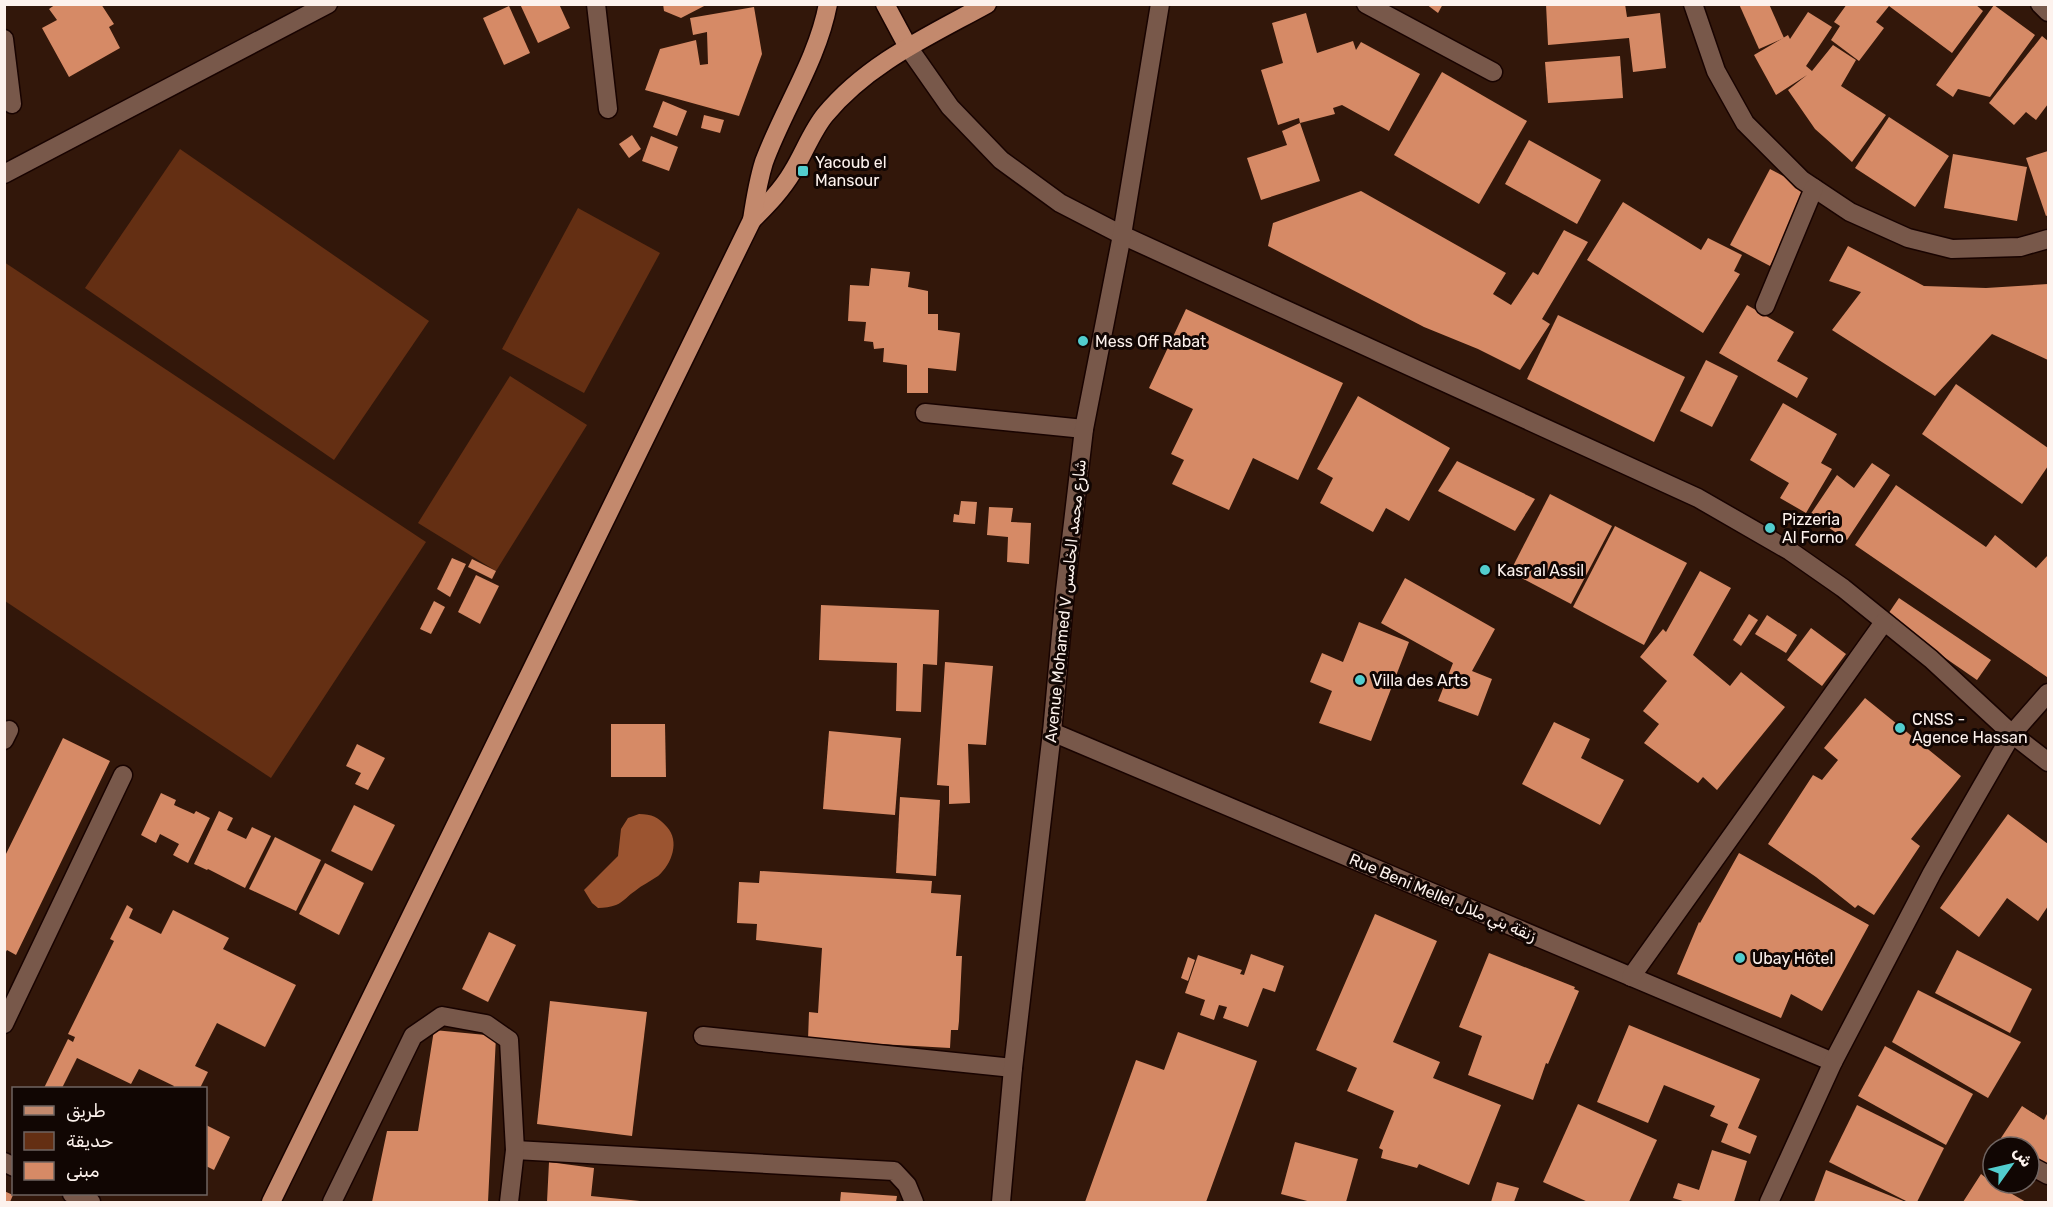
<svg xmlns="http://www.w3.org/2000/svg" width="2053" height="1207" viewBox="0 0 2053 1207" font-family="Rubik,Cairo,sans-serif">
<rect width="100%" height="100%" fill="#32170a"/>
<!-- green -->
<g fill="#642f13">
<path d="M180 149 429 321 334 460 85 288Z"/>
<path d="M578 208 660 253 584 393 502 349Z"/>
<path d="M4 262 426 542 271 778 5 601Z"/>
<path d="M510 376 587 425 496 571 418 523Z"/>
</g>
<!-- water -->
<path fill="#9b5430" d="M639 814C652 814 658 817 667 827 680 841 672 864 658 876 651 881 642 885 635 891 628 895 624 902 616 905 611 907 604 908 598 908L592 903 584 890 618 856 621 829 628 818Z"/>
<!-- building -->
<g fill="#d68a66">
<path d="M56 4H101L114 24 109 27 120 48 69 77 42 28 57 20 49 9Z"/>
<path d="M520 4H559L570 28 538 43Z"/>
<path d="M663 4H708L681 18 664 11Z"/>
<path d="M1426 4H1443L1438 13Z"/>
<path d="M1546 4H1625L1627 17 1660 13 1666 68 1633 72 1629 38 1548 45Z"/>
<path d="M1739 4H1769L1784 38 1759 49Z"/>
<path d="M1847 4H1975L1983 11 1952 53 1889 6 1876 22 1884 28 1859 61 1831 40 1840 26 1834 22Z"/>
<path d="M1994 5 2035 35 1990 97 1958 89 1953 97 1936 85Z"/>
<path d="M509 6 530 53 504 65 483 18Z"/>
<path d="M754 7 762 54 739 116 645 90 660 49 696 40 700 65 708 64 707 32 693 35 690 18Z"/>
<path d="M1808 12 1832 27 1806 66 1812 71 1833 45 1856 60 1841 86 1886 115 1852 162 1815 129 1788 90 1807 75 1776 95 1754 55 1788 35 1790 39Z"/>
<path d="M1306 13 1317 53 1353 41 1356 50 1361 42 1420 74 1389 131 1342 105 1333 108 1335 114 1300 123 1299 118 1278 125 1261 70 1283 63 1272 23Z"/>
<path d="M2042 36 2048 41V104L2036 120 2026 112 2014 125 1989 103Z"/>
<path d="M1620 56 1623 98 1548 103 1545 62Z"/>
<path d="M1442 72 1527 121 1479 204 1394 155Z"/>
<path d="M663 101 687 111 677 136 653 127Z"/>
<path d="M704 115 724 120 720 133 701 128Z"/>
<path d="M1889 117 1949 156 1915 207 1855 168Z"/>
<path d="M1300 123 1320 181 1261 200 1247 158 1287 145 1282 131Z"/>
<path d="M632 135 641 149 629 158 619 144Z"/>
<path d="M651 136 678 147 669 171 642 161Z"/>
<path d="M1529 140 1601 180 1577 224 1505 184Z"/>
<path d="M2048 151V215L2046 216 2026 158Z"/>
<path d="M1953 154 2027 167 2017 221 1944 208Z"/>
<path d="M1770 169 1810 190 1770 266 1730 245Z"/>
<path d="M1361 191 1506 273 1493 294 1511 305 1533 272 1538 275 1564 230 1588 242 1542 319 1550 324 1520 370 1478 349 1424 327 1268 246 1273 223Z"/>
<path d="M1623 202 1701 250 1708 238 1742 255 1734 271 1740 274 1703 333 1587 260Z"/>
<path d="M1848 246 1924 286 1986 288 2048 284V360L1992 334 1935 396 1832 330 1861 292 1829 281Z"/>
<path d="M871 268 910 272 908 287 928 291V314H938V330L960 333 956 371 928 368V393H907V365L883 362 884 348 874 349 873 342 864 341 866 322 848 321 850 285 869 286Z"/>
<path d="M1747 305 1794 332 1777 361 1808 378 1797 398 1719 353Z"/>
<path d="M1186 309 1343 383 1298 480 1253 458 1229 510 1172 484 1184 460 1171 454 1193 409 1149 388Z"/>
<path d="M1558 315 1685 377 1654 442 1527 379Z"/>
<path d="M1706 360 1738 376 1712 427 1680 411Z"/>
<path d="M1956 384 2048 448V466L2022 504 1922 434Z"/>
<path d="M1358 396 1450 448 1409 521 1386 508 1373 532 1320 503 1333 478 1317 469Z"/>
<path d="M1783 403 1837 434 1821 463 1832 469 1806 513 1780 498 1789 483 1750 460Z"/>
<path d="M1457 461 1535 499 1515 531 1438 491Z"/>
<path d="M1872 463 1890 475 1847 540 1810 515 1837 475 1854 488Z"/>
<path d="M1896 485 1986 547 1995 535 2036 568 2048 555V675L2047 677 1855 545Z"/>
<path d="M1550 494 1612 526 1571 604 1510 572Z"/>
<path d="M961 501 977 502 975 524 953 522 954 514 959 515Z"/>
<path d="M989 507 1013 508 1011 522 1031 523 1029 564 1007 562 1008 537 987 535Z"/>
<path d="M1615 526 1687 563 1644 645 1573 607Z"/>
<path d="M452 558 466 564 450 597 437 589Z"/>
<path d="M472 559 496 571 492 579 468 567Z"/>
<path d="M1700 571 1731 588 1693 655 1730 686 1741 672 1785 707 1717 790 1703 777 1698 783 1644 743 1659 724 1643 711 1667 681 1640 657 1663 629 1666 632Z"/>
<path d="M476 575 499 586 480 624 458 612Z"/>
<path d="M1405 578 1495 629 1472 671 1492 679 1478 716 1438 701 1453 663 1381 623Z"/>
<path d="M1899 598 1991 660 1977 680 1886 617Z"/>
<path d="M434 601 445 607 431 634 420 629Z"/>
<path d="M821 605 939 610 937 665 923 664 921 712 896 711 897 663 819 660Z"/>
<path d="M1749 614 1758 620 1741 646 1733 640Z"/>
<path d="M1767 615 1797 635 1786 653 1755 634Z"/>
<path d="M1359 622 1409 642 1371 741 1319 723 1332 691 1310 682 1322 653 1343 662Z"/>
<path d="M1811 628 1846 654 1822 686 1787 660Z"/>
<path d="M945 662 993 666 986 745 968 744 970 803 949 804V786L937 785Z"/>
<path d="M1865 698 1961 776 1911 839 1920 846 1874 915 1858 905 1855 908 1816 877 1768 844 1813 775 1822 780 1838 760 1824 748Z"/>
<path d="M1554 722 1590 739 1581 758 1624 780 1600 825 1522 784Z"/>
<path d="M611 724H665L666 777H611Z"/>
<path d="M829 731 901 738 895 815 823 809Z"/>
<path d="M63 738 110 761 16 955 7 950 4 955V858Z"/>
<path d="M357 744 385 758 368 790 355 784 361 773 346 766Z"/>
<path d="M161 793 176 800 174 805 194 814 196 811 210 818 188 863 173 855 179 844 160 834 156 843 141 835Z"/>
<path d="M900 797 940 800 936 876 896 873Z"/>
<path d="M354 805 395 825 372 871 331 851Z"/>
<path d="M219 811 233 818 227 830 246 839 252 827 271 836 245 888 208 869 207 870 194 864Z"/>
<path d="M2008 814 2048 844V906L2038 921 2007 898 1979 937 1940 908Z"/>
<path d="M275 837 321 860 296 911 249 889Z"/>
<path d="M1739 853 1869 925 1822 1011 1791 994 1781 1018 1677 974 1699 922 1700 923Z"/>
<path d="M325 863 364 883 339 935 299 914Z"/>
<path d="M760 871 932 881 931 893 961 895 956 956H962L959 1021 958 1030H951L950 1048 808 1040 809 1012 818 1013 822 948 756 940 757 924 737 923 739 882 759 883Z"/>
<path d="M127 905 133 909 129 918 161 934 173 910 229 938 223 949 296 985 265 1047 217 1023 195 1066 208 1072 200 1088H173L174 1086 139 1069 131 1084 77 1058 62 1088H44L68 1039 73 1042 75 1037 68 1034 114 941 110 939Z"/>
<path d="M1375 914 1437 941 1393 1042 1440 1062 1433 1078 1501 1105 1469 1185 1419 1164 1417 1168 1381 1158 1383 1150 1379 1148 1394 1111 1347 1091 1357 1068 1316 1050Z"/>
<path d="M489 932 516 945 488 1002 462 989Z"/>
<path d="M1957 950 2032 989 2010 1033 1935 993Z"/>
<path d="M1489 953 1575 987 1574 989 1579 991 1548 1064 1546 1063 1533 1100 1468 1075 1482 1036 1459 1027Z"/>
<path d="M1251 954 1284 966 1275 992 1263 988 1248 1027 1223 1018 1227 1007 1219 1005 1214 1020 1200 1015 1205 1000 1185 993 1198 955 1242 970 1240 974 1244 975Z"/>
<path d="M1188 957 1195 960 1188 981 1181 978Z"/>
<path d="M1918 990 2021 1042 1988 1098 1892 1042Z"/>
<path d="M550 1001 647 1012 632 1136 537 1124Z"/>
<path d="M1629 1025 1760 1079 1738 1128 1757 1136 1750 1154 1721 1142 1728 1124 1710 1116 1715 1106 1664 1085 1648 1123 1597 1102Z"/>
<path d="M434 1030 496 1036 488 1202H372L387 1131H418Z"/>
<path d="M1178 1032 1257 1061 1206 1202H1085L1136 1060 1164 1070Z"/>
<path d="M1885 1046 1973 1094 1946 1145 1858 1096Z"/>
<path d="M1578 1104 1657 1140 1629 1202H1588L1543 1182Z"/>
<path d="M1857 1105 1944 1148 1917 1202H1908L1829 1162Z"/>
<path d="M2022 1106 2044 1120 2048 1112V1163L2046 1166 2029 1155V1147H2016L2001 1138Z"/>
<path d="M206 1125 230 1137 214 1170 206 1166Z"/>
<path d="M1295 1142 1358 1159 1346 1202H1311L1281 1194Z"/>
<path d="M1712 1150 1747 1161 1734 1202H1686L1673 1198 1678 1183 1699 1190Z"/>
<path d="M549 1162 594 1168 591 1196 640 1201V1202H547Z"/>
<path d="M1826 1170 1906 1202H1814Z"/>
<path d="M1981 1174 1993 1183 2026 1202H1963Z"/>
<path d="M1497 1182 1519 1188 1514 1202H1491Z"/>
<path d="M4 1191 13 1195 10 1202H4Z"/>
<path d="M841 1192 897 1196 896 1202H840Z"/>
</g>
<g fill="none" stroke-linecap="round" stroke-linejoin="round">
<!-- minor casing -->
<g stroke="#180300" stroke-width="21">
<g id="minor">
<path d="M596 4 608 109"/>
<path d="M1366 4 1493 72"/>
<path d="M1693 4 1716 71 1745 123 1802 180 1850 212 1908 238 1952 249 2020 247 2048 239"/>
<path d="M2040 4 2048 12"/>
<path d="M4 39 12 104"/>
<path d="M908 47 950 107 1001 160 1060 203 1122 235 1698 498 1790 551 1843 588 1931 659 2012 734 2048 762"/>
<path d="M4 174 328 4"/>
<path d="M1765 306 1814 188"/>
<path d="M925 413 1084 429"/>
<path d="M1052 732 1833 1062"/>
<path d="M4 740 9 730"/>
<path d="M1631 977 1884 622"/>
<path d="M4 1024 123 775"/>
<path d="M703 1036 1013 1068"/>
<path d="M515 1150 894 1171 907 1185 914 1202"/>
<path d="M4 1162 14 1167"/>
<path d="M2029 1165 2048 1175"/>
<path d="M72 1194 91 1202"/>
<path d="M332 1202 413 1036 442 1016 486 1024 509 1040 515 1150 509 1202"/>
<path d="M1001 1202 1013 1068 1052 732 1065 591 1084 429 1122 235 1160 4"/>
<path d="M1769 1202 1833 1062 1932 873 2012 734 2048 693"/>
</g>
</g>
<!-- major casing -->
<g stroke="#180300" stroke-width="21">
<g id="major">
<path d="M885 4 908 47"/>
<path d="M752 220C767 205 782 190 793 171 804 153 812 131 825 115 868 63 929 36 987 4"/>
<path d="M271 1202 752 220C755 200 758 181 764 162 784 108 817 61 828 4"/>
</g>
</g>
<!-- minor -->
<use href="#minor" stroke="#78584a" stroke-width="18"/>
<!-- major -->
<use href="#major" stroke="#c3896d" stroke-width="18"/>
</g>
<!-- markers -->
<g fill="#52cdce" stroke="#110603" stroke-width="2">
<rect x="797" y="165" width="12" height="12" rx="3"/>
<circle cx="1083" cy="341" r="6"/>
<circle cx="1770" cy="528" r="6"/>
<circle cx="1485" cy="570" r="6"/>
<circle cx="1360" cy="680" r="6"/>
<circle cx="1900" cy="728" r="6"/>
<circle cx="1740" cy="958" r="6"/>
</g>
<g text-anchor="middle" stroke-width="6" stroke-linejoin="round" paint-order="stroke">
<!-- poi labels -->
<g font-size="16" fill="#fdf2ed" stroke="#110603" text-anchor="start">
<text x="815" y="168">Yacoub el<tspan x="815" dy="18">Mansour</tspan></text>
<text x="1095" y="347">Mess Off Rabat</text>
<text x="1782" y="525">Pizzeria<tspan x="1782" dy="18">Al Forno</tspan></text>
<text x="1497" y="576">Kasr al Assil</text>
<text x="1372" y="686">Villa des Arts</text>
<text x="1912" y="725">CNSS -<tspan x="1912" dy="18">Agence Hassan</tspan></text>
<text x="1752" y="964">Ubay Hôtel</text>
</g>
<!-- street labels -->
<g font-size="16" fill="#fdf2ed" stroke="#110603">
<text transform="translate(1065 601) rotate(-84)" y="6">Avenue Mohamed V شارع محمد الخامس</text>
<text transform="translate(1443 897) rotate(23)" y="6">Rue Beni Mellel زنقة بني ملال</text>
</g>
</g>
<!-- border -->
<rect width="2053" height="1207" fill="none" stroke="#fdf2ed" stroke-width="12"/>
<!-- legend -->
<rect x="12" y="1087" width="195" height="108" fill="#110603" stroke="#6f6461" stroke-width="1.5"/>
<rect x="24" y="1106" width="30" height="9" fill="#c3896d" stroke="#6f6461" stroke-width="1.5"/>
<text x="66" y="1117" font-size="18" fill="#fdf2ed">طريق</text>
<rect x="24" y="1132" width="30" height="18" fill="#642f13" stroke="#6f6461" stroke-width="1.5"/>
<text x="66" y="1147" font-size="18" fill="#fdf2ed">حديقة</text>
<rect x="24" y="1162" width="30" height="18" fill="#d68a66" stroke="#6f6461" stroke-width="1.5"/>
<text x="66" y="1177" font-size="18" fill="#fdf2ed">مبنى</text>
<!-- north arrow -->
<g transform="translate(2011 1165) rotate(56)"><circle r="28" fill="#110603" stroke="#6f6461" stroke-width="1.5"/>
<path d="M0-4.5L10 22L0 15L-10 22Z" fill="#52cdce"/>
<text y="-9" font-size="16" font-weight="bold" text-anchor="middle" fill="#fdf2ed">ش</text>
</g>
</svg>
